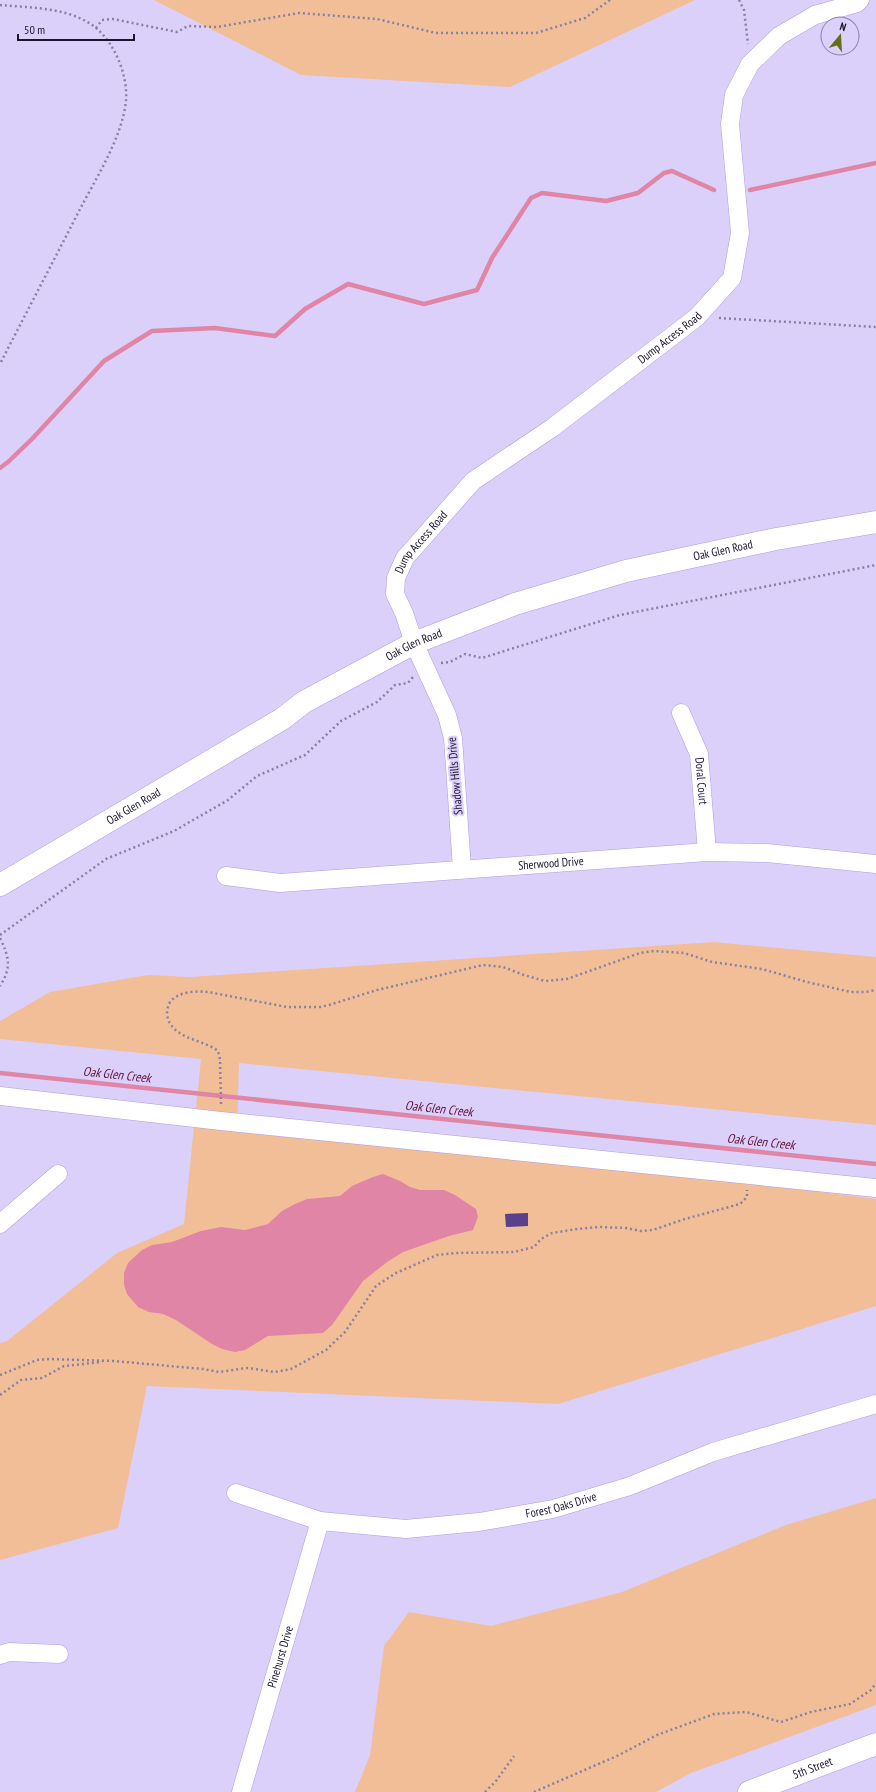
<svg xmlns="http://www.w3.org/2000/svg" width="876" height="1792" viewBox="0 0 876 1792" font-family="'PT Sans Narrow',sans-serif">
<rect width="100%" height="100%" fill="#dbd0fa"/>
<!-- green -->
<g fill="#f1be98">
<path d="M154 0H695L510 87 301 75Z"/>
<path d="M714 942 876 957V1125L239 1063 237 1132 743 1182 876 1199V1306L558 1404 147 1386 118 1528 0 1560V1343L7 1341 117 1253 184 1224 201 1059 0 1039V1021L50 992 148 975 190 977Z"/>
<path d="M876 1498V1705L691 1773 656 1792H355L370 1755 384 1646 409 1612 491 1626 622 1592 786 1525Z"/>
</g>
<!-- water -->
<path fill="#e085a5" d="M383 1174 400 1181 410 1187 420 1190H444L455 1195 476 1209 478 1217 473 1230 449 1236 403 1252 387 1262 363 1281 332 1325 323 1333 268 1336 245 1350 235 1352 222 1349 212 1344 176 1320 163 1314 149 1312 138 1307 127 1294 124 1285V1273L128 1263 142 1250 152 1245 172 1242 201 1231 221 1227 245 1230 268 1224 282 1211 293 1205 307 1199 340 1196 352 1186 373 1177Z"/>
<g fill="none" stroke-linecap="round" stroke-linejoin="round">
<!-- stream -->
<g stroke="#e085a5" stroke-width="4.5">
<path d="M750 190 876 163"/>
<path d="M0 468 8 462 32 439 104 361 152 331 215 328 275 336 305 309 348 284 424 304 477 290 492 258 531 198 542 193 606 201 638 193 664 173 672 171 714 190"/>
<path d="M0 1073 876 1164"/>
</g>
</g>
<!-- building -->
<path fill="#5b4189" d="M528 1213V1226L506 1227 505 1214Z"/>
<g fill="none" stroke-linecap="round" stroke-linejoin="round">
<!-- minor casing -->
<g stroke="#b09cdf" stroke-width="19">
<g id="minor">
<path id="s1" d="M681 713 699 754 707 852"/>
<path id="s2" d="M462 869 453 738 447 715 414 643 404 613 395 594 396 578 405 558 473 481 552 428 697 317 732 278 740 233 730 124 734 95 750 64 779 36 815 15 857 3 860 0"/>
<path id="s3" d="M226 876 280 883 707 852 767 853 876 864"/>
<path d="M0 1096 221 1121 876 1188"/>
<path d="M0 1224 58 1174"/>
<path id="s4" d="M236 1493 320 1521 406 1529 479 1522 553 1509 630 1486 713 1452 876 1404"/>
<path d="M0 1655 9 1652 59 1654"/>
<path id="s5" d="M241 1792 320 1521"/>
</g>
</g>
<!-- major casing -->
<g stroke="#b09cdf" stroke-width="23">
<g id="major">
<path id="s6" d="M0 885 282 719 304 702 414 643 515 604 626 571 776 539 876 522"/>
<path id="s7" d="M749 1792 876 1744"/>
</g>
</g>
<!-- path -->
<g stroke="#8a80a2" stroke-width="2.5" stroke-dasharray="2 3" stroke-linecap="butt">
<path d="M739 0 744 10 748 44"/>
<path d="M0 5C32 8 70 7 96 28 115 44 128 75 126 101 122 138 96 178 79 211 53 262 26 313 0 364"/>
<path d="M96 28 102 20 113 19 177 32 188 26 217 27 299 13 377 19 436 33H536L585 18 610 0"/>
<path d="M719 318 876 327"/>
<path d="M441 663 450 662 465 654 482 658 620 615 876 565"/>
<path d="M0 935 106 859 174 831 228 800 257 776 305 755 341 721 377 702 395 685 408 683 413 677"/>
<path d="M0 938C9 957 12 967 0 986"/>
<path d="M221 1104 220 1059 218 1051C203 1039 170 1039 167 1014 167 1010 168 1006 170 1002 179 991 196 991 208 992L287 1007H320L329 1005 377 990 483 965 503 967 524 975 545 981 567 979 640 953 654 951 684 953 712 962 762 969 807 982 851 992H865L876 990"/>
<path d="M0 1375 37 1360 49 1359 114 1361 203 1369 219 1372 247 1368 275 1372 291 1369 326 1350 345 1332 376 1286 396 1273 437 1255 455 1253 514 1252 534 1247 541 1239 552 1233 577 1229 599 1227 626 1228 641 1231 653 1230 685 1219 740 1204 747 1197V1190"/>
<path d="M0 1395 21 1380 42 1378 64 1366 102 1362"/>
<path d="M485 1792 496 1781 514 1756"/>
<path d="M534 1792 619 1755 657 1735 714 1714 746 1712 781 1722 811 1712 850 1704 871 1690 876 1683"/>
</g>
<!-- minor -->
<use href="#minor" stroke="#fff" stroke-width="18"/>
<!-- major -->
<use href="#major" stroke="#fff" stroke-width="22"/>
</g>
<g text-anchor="middle" stroke-width="4" stroke-linejoin="round" paint-order="stroke">
<!-- street labels -->
<g font-size="12" fill="#1c132c" stroke="#dbd0fa">
<text dy="4" stroke="none"><textPath href="#s2" startOffset="671">Dump Access Road</textPath></text>
<text dy="4" stroke="none"><textPath href="#s2" startOffset="347">Dump Access Road</textPath></text>
<text dy="4" stroke="none"><textPath href="#s6" startOffset="803">Oak Glen Road</textPath></text>
<text dy="4" stroke="none"><textPath href="#s6" startOffset="479">Oak Glen Road</textPath></text>
<text transform="translate(455 776) rotate(-95)" y="4">Shadow Hills Drive</text>
<text dy="4" stroke="none"><textPath href="#s1" startOffset="72">Doral Court</textPath></text>
<text dy="4" stroke="none"><textPath href="#s6" startOffset="155">Oak Glen Road</textPath></text>
<text dy="4" stroke="none"><textPath href="#s3" startOffset="326">Sherwood Drive</textPath></text>
<text dy="4" stroke="none"><textPath href="#s4" startOffset="332">Forest Oaks Drive</textPath></text>
<text dy="4" stroke="none"><textPath href="#s5" startOffset="141">Pinehurst Drive</textPath></text>
<text dy="4" stroke="none"><textPath href="#s7" startOffset="68">5th Street</textPath></text>
</g>
<!-- water labels -->
<g font-size="13" font-style="italic" fill="#641338" stroke="#dbd0fa">
<text transform="translate(117 1074) rotate(6)" y="5">Oak Glen Creek</text>
<text transform="translate(439 1108) rotate(6)" y="5">Oak Glen Creek</text>
<text transform="translate(761 1141) rotate(6)" y="5">Oak Glen Creek</text>
</g>
</g>
<!-- north arrow -->
<g transform="translate(840 36) rotate(18)"><circle r="19" fill="#dbd0fa" stroke="#8f84a8"/>
<path d="M0-3L7 15L0 10L-7 15Z" fill="#626f19"/>
<text y="-6" font-size="11" font-weight="bold" text-anchor="middle" fill="#1c132c">N</text>
</g>
<!-- scale -->
<path d="M18 34v6h116v-6" fill="none" stroke="#1c132c" stroke-width="2"/>
<text x="24" y="34" font-size="12" fill="#1c132c" stroke="#dbd0fa" stroke-width="3" paint-order="stroke">50 m</text>
</svg>
